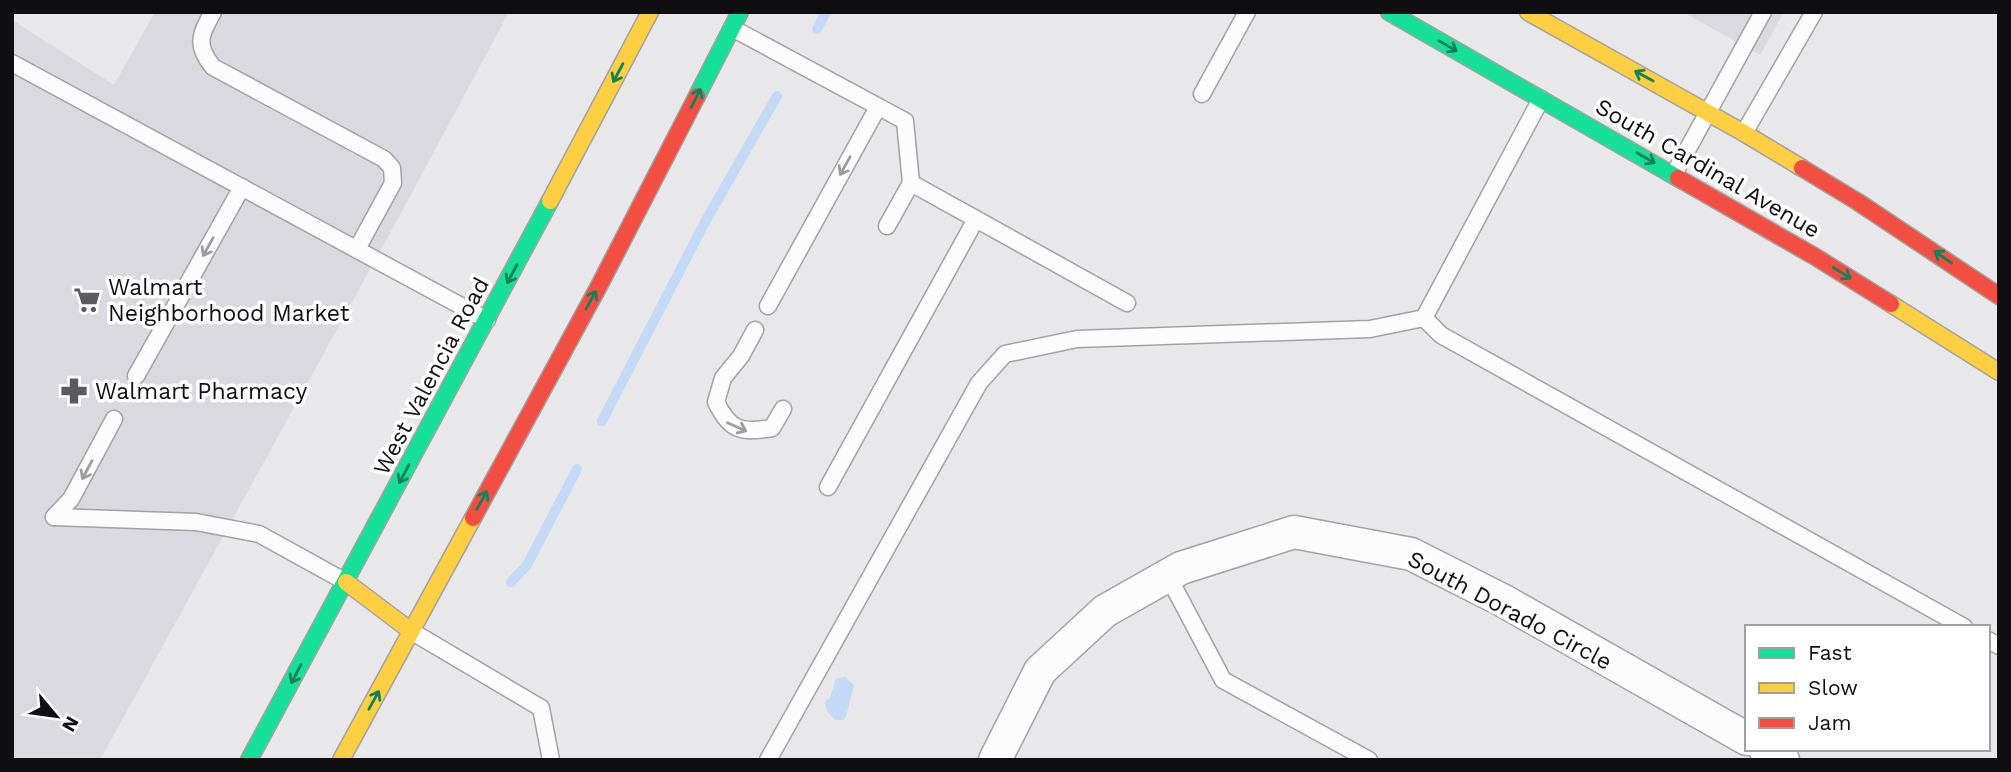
<svg xmlns="http://www.w3.org/2000/svg" width="2011" height="772" viewBox="0 0 2011 772" font-family="'Work Sans',sans-serif">
<rect width="100%" height="100%" fill="#e8e8ea"/>
<!-- built -->
<g fill="#d9d9df">
<path d="M155 12H509L401 213 100 760H12V20L114 85Z"/>
<path d="M1683 12H1784L1760 55Z"/>
</g>
<!-- water -->
<path fill="#c4d9f5" d="M845 677 854 685 846 717 843 720H835L827 711 825 702 830 698 836 679Z"/>
<g fill="none" stroke-linecap="round" stroke-linejoin="round">
<!-- stream -->
<g stroke="#c4d9f5" stroke-width="10">
<path d="M817 29 826 12"/>
<path d="M602 421 705 222 777 96"/>
<path d="M511 582 527 565 577 469"/>
</g>
<!-- lane casing -->
<g stroke="#a2a2a3" stroke-width="19">
<g id="lane">
<path d="M213 12C200 35 195 45 213 67L384 159 392 168 393 183 357 249"/>
<path d="M732 28 905 121 911 183 1127 303"/>
<path d="M12 63 487 320"/>
<path d="M1202 94 1247 12"/>
<path d="M1744 133 1814 12"/>
<path d="M1674 174 1763 12"/>
<path d="M887 226 911 183"/>
<path d="M768 306 878 107"/>
<path d="M1424 318 1441 335 1964 627"/>
<path d="M755 330 741 356 723 378 716 402C730 431 741 433 772 428L783 409"/>
<path d="M136 376 242 187"/>
<path d="M828 487 976 219"/>
<path d="M54 517 196 522 259 534 346 582"/>
<path d="M54 517 71 499 114 419"/>
<path d="M1168 576 1223 680 1369 760"/>
<path d="M411 631 541 708 551 760"/>
<path d="M1988 640 1999 646"/>
<path d="M768 760 979 383 1005 354 1077 339 1370 329 1424 318 1541 99"/>
</g>
</g>
<!-- street casing -->
<g stroke="#a2a2a3" stroke-width="35">
<g id="street">
<path d="M1765 749 1783 760"/>
<path d="M995 760 1040 671 1105 611 1181 568 1294 532 1411 554 1502 600 1747 739"/>
</g>
</g>
<!-- fast casing -->
<g stroke="#a2a2a3" stroke-width="19">
<g id="fast">
<path d="M1389 12 1678 178"/>
<path d="M697 96 740 12"/>
<path d="M249 760 550 201"/>
</g>
</g>
<!-- slow casing -->
<g stroke="#a2a2a3" stroke-width="19">
<g id="slow">
<path d="M1528 12 1744 133 1802 168"/>
<path d="M550 201 650 12"/>
<path d="M1891 304 1999 372"/>
<path d="M346 582 411 631"/>
<path d="M341 760 473 518"/>
</g>
</g>
<!-- jam casing -->
<g stroke="#a2a2a3" stroke-width="19">
<g id="jam">
<path d="M1802 168 1858 202 1999 296"/>
<path d="M1678 178 1814 256 1891 304"/>
<path d="M473 518 599 286 697 96"/>
</g>
</g>
<!-- lane -->
<use href="#lane" stroke="#fcfcfc" stroke-width="16"/>
<!-- street -->
<use href="#street" stroke="#fcfcfc" stroke-width="32"/>
<!-- fast -->
<use href="#fast" stroke="#16e098" stroke-width="16"/>
<!-- slow -->
<use href="#slow" stroke="#ffcf43" stroke-width="16"/>
<!-- jam -->
<use href="#jam" stroke="#f24e42" stroke-width="16"/>
</g>
<!-- one-way arrows -->
<defs><path id="oneway-shaft" d="M-6 0H5M1.5-3L5.5 0L1.5 3" fill="none" stroke-width="1.6" stroke-linecap="round" stroke-linejoin="round" transform="scale(1.75)"/></defs>
<g stroke="#13825b">
<use href="#oneway-shaft" transform="translate(1448 46) rotate(30)"/>
<use href="#oneway-shaft" transform="translate(618 73) rotate(118)"/>
<use href="#oneway-shaft" transform="translate(1644 76) rotate(-151)"/>
<use href="#oneway-shaft" transform="translate(696 98) rotate(-63)"/>
<use href="#oneway-shaft" transform="translate(1646 158) rotate(30)"/>
<use href="#oneway-shaft" transform="translate(1943 257) rotate(-145)"/>
<use href="#oneway-shaft" transform="translate(1842 273) rotate(32)"/>
<use href="#oneway-shaft" transform="translate(512 274) rotate(118)"/>
<use href="#oneway-shaft" transform="translate(591 300) rotate(-61)"/>
<use href="#oneway-shaft" transform="translate(404 474) rotate(118)"/>
<use href="#oneway-shaft" transform="translate(482 500) rotate(-61)"/>
<use href="#oneway-shaft" transform="translate(296 674) rotate(118)"/>
<use href="#oneway-shaft" transform="translate(374 700) rotate(-61)"/>
</g>
<g stroke="#9d9d9e">
<use href="#oneway-shaft" transform="translate(845 166) rotate(119)"/>
<use href="#oneway-shaft" transform="translate(208 247) rotate(119)"/>
<use href="#oneway-shaft" transform="translate(737 427) rotate(24)"/>
<use href="#oneway-shaft" transform="translate(87 470) rotate(118)"/>
</g>
<!-- icons -->
<defs>
<g id="supermarket-bare" transform="scale(2.1)"><path d="M-6-5.5h2.5l.6 2H6L4.5 2H-2.5L-4.4-4H-6ZM-1.5 3.2a1.3 1.3 0 1 0 .1 0ZM3 3.2a1.3 1.3 0 1 0 .1 0Z" fill="#5b5b5d" stroke="#fff" stroke-width="2.5" paint-order="stroke"/></g>
<g id="pharmacy-bare" transform="scale(2.1)"><path d="M-2-6h4v4h4v4h-4v4h-4v-4h-4v-4h4Z" fill="#5b5b5d" stroke="#fff" stroke-width="2.5" paint-order="stroke"/></g>
</defs>
<g fill-rule="evenodd">
<use href="#supermarket-bare" x="87" y="300"/>
<use href="#pharmacy-bare" x="74" y="391"/>
</g>
<g text-anchor="middle" stroke-width="7" stroke-linejoin="round" paint-order="stroke">
<!-- street labels -->
<g font-size="23" fill="#0f0f11" stroke="#fff">
<text transform="translate(1708 168) rotate(30)" y="8">South Cardinal Avenue</text>
<text transform="translate(431 376) rotate(-62)" y="8">West Valencia Road</text>
<text transform="translate(1510 610) rotate(28)" y="8">South Dorado Circle</text>
</g>
<!-- poi labels -->
<g font-size="23" fill="#0f0f11" stroke="#fff" text-anchor="start">
<text x="108" y="295">Walmart<tspan x="108" dy="26">Neighborhood Market</tspan></text>
<text x="95" y="399">Walmart Pharmacy</text>
</g>
</g>
<!-- border -->
<rect width="2011" height="772" fill="none" stroke="#0f0f11" stroke-width="28"/>
<!-- legend -->
<rect x="1745" y="625" width="245" height="126" fill="#ffffff" stroke="#9f9fa0" stroke-width="2"/>
<rect x="1759" y="648" width="35" height="10" fill="#16e098" stroke="#9f9fa0" stroke-width="2"/>
<text x="1808" y="660" font-size="21" fill="#0f0f11">Fast</text>
<rect x="1759" y="683" width="35" height="10" fill="#ffcf43" stroke="#9f9fa0" stroke-width="2"/>
<text x="1808" y="695" font-size="21" fill="#0f0f11">Slow</text>
<rect x="1759" y="718" width="35" height="10" fill="#f24e42" stroke="#9f9fa0" stroke-width="2"/>
<text x="1808" y="730" font-size="21" fill="#0f0f11">Jam</text>
<!-- north arrow -->
<g transform="translate(56 716) rotate(119)" stroke="#ffffff" stroke-width="5" paint-order="stroke">
<path d="M0-5L12 26L0 18L-12 26Z" fill="#0f0f11"/>
<text y="-10" font-size="19" font-weight="bold" text-anchor="middle" fill="#0f0f11">N</text>
</g>
</svg>
